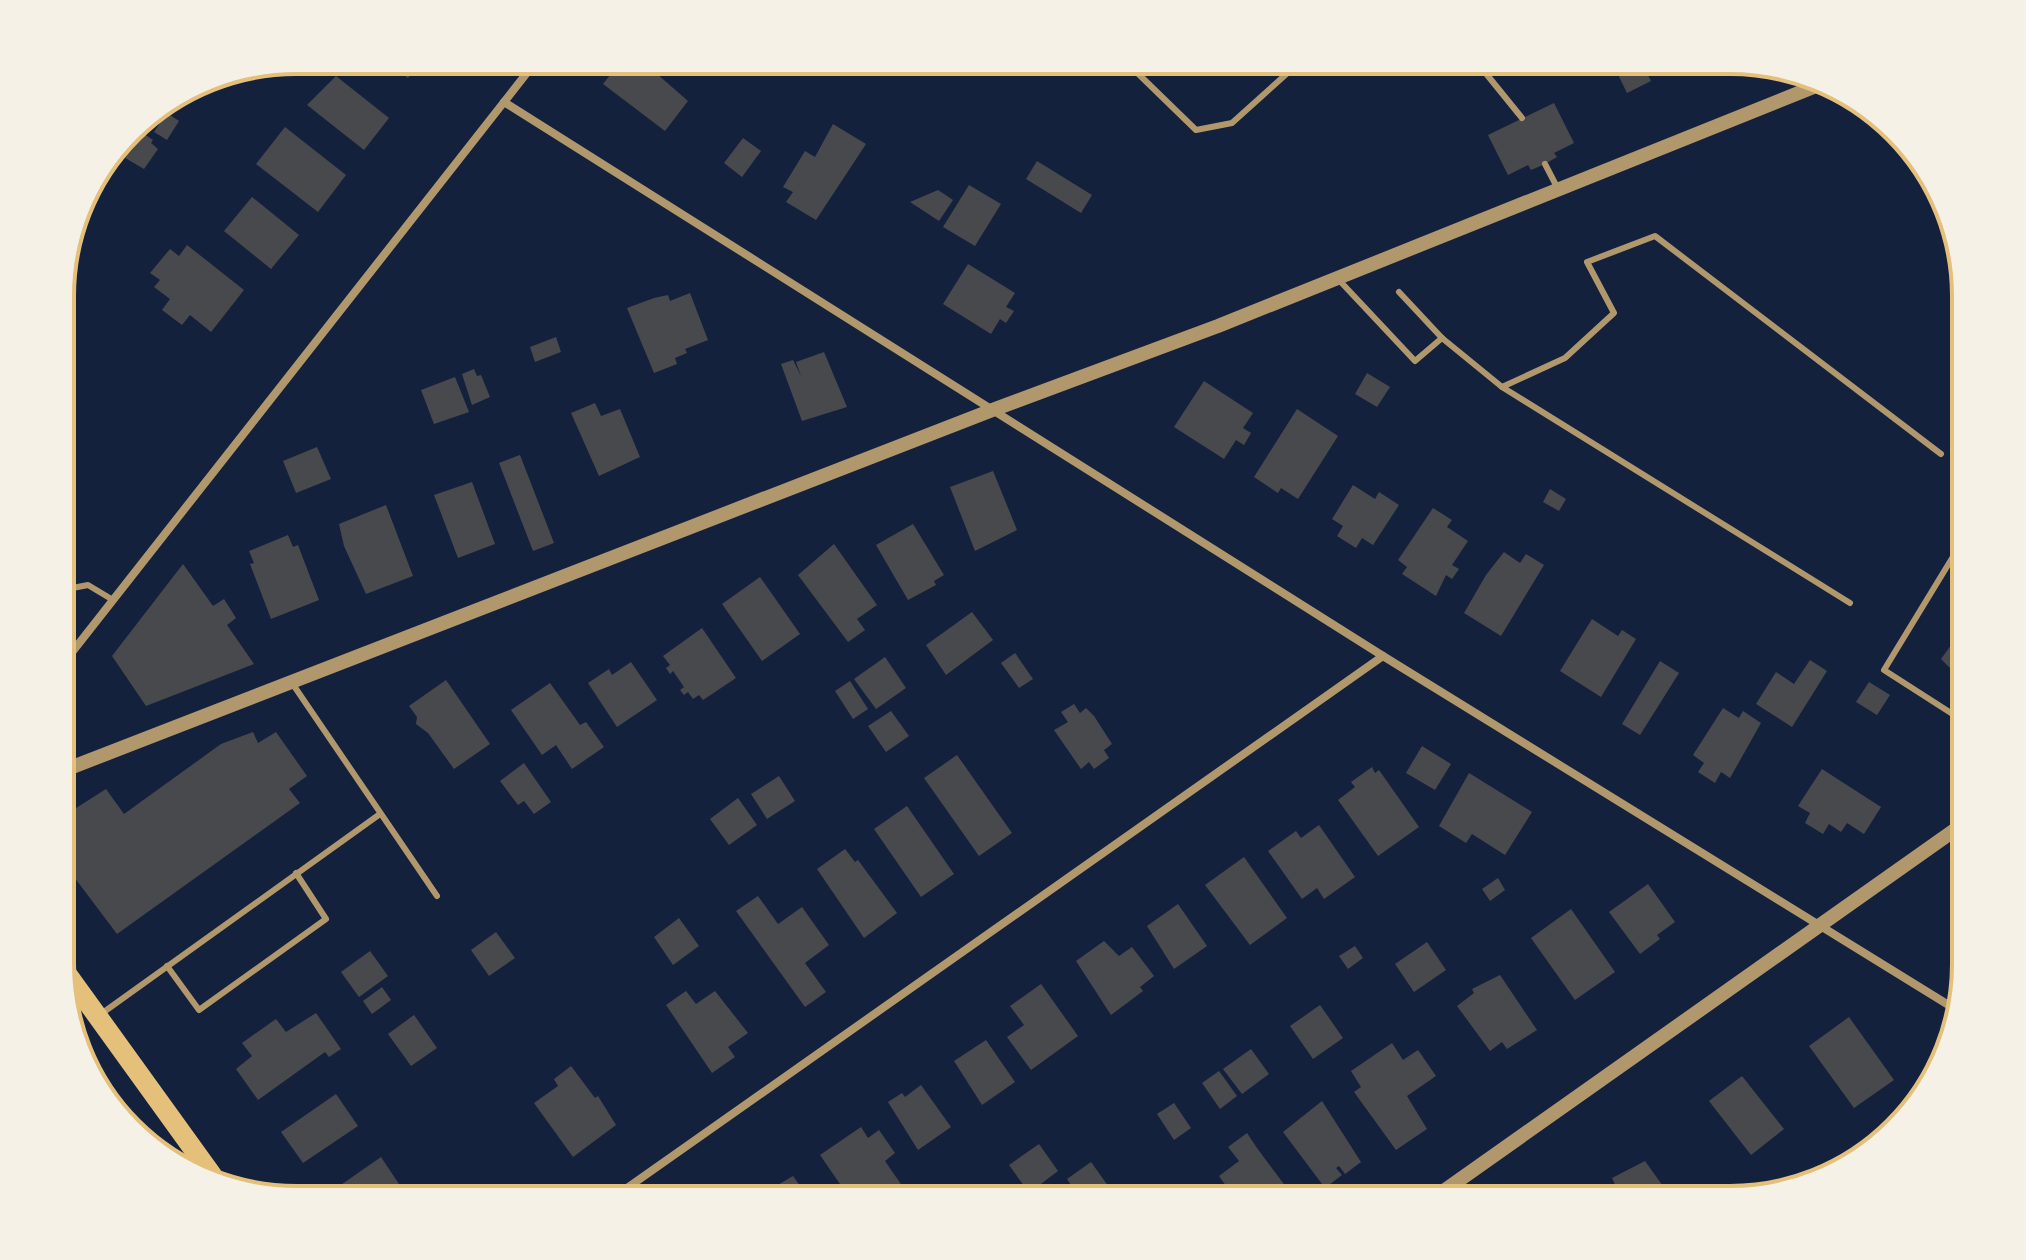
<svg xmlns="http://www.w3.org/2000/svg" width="2026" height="1260" viewBox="0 0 2026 1260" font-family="Figtree,sans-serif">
<rect width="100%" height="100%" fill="#14213d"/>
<!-- building -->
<g fill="#48494c">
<path d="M385 60H430L424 68 418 64 408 78Z"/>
<path d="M622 60H641L688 101 665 131 603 84Z"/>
<path d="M1611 60H1640L1651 81 1627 93Z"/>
<path d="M336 76 389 118 364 150 307 105Z"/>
<path d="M1554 103 1574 143 1554 153 1557 157 1545 164 1531 170 1528 165 1508 175 1488 135Z"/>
<path d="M167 113 179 121 167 140 154 132Z"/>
<path d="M833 124 866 144 816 220 786 202 793 192 783 187 805 151 815 157Z"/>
<path d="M134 127 153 140 151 143 158 149 144 169 115 152Z"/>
<path d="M285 127 346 175 318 212 256 164Z"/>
<path d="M743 138 761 151 742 177 724 163Z"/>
<path d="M1037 161 1092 195 1081 213 1026 179Z"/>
<path d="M969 185 1001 204 975 246 943 227Z"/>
<path d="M938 190 953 200 939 221 910 202Z"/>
<path d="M252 197 299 235 271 269 224 231Z"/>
<path d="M187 245 244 290 211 332 190 315 182 325 162 310 170 299 154 287 160 280 150 273 170 249 179 256Z"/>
<path d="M968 264 1015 293 1006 307 1014 311 1006 323 1000 319 991 334 943 304Z"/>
<path d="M690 293 708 340 685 349 687 353 675 358 677 364 654 373 627 308 654 298 668 295 670 301Z"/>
<path d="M556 337 561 352 535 362 530 347Z"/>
<path d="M824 352 847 407 802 421 781 364 793 360 801 376 796 362Z"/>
<path d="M474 369 477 376 481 375 490 397 472 405 462 374Z"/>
<path d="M1367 373 1390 387 1377 407 1355 394Z"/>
<path d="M455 377 469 412 434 424 421 390Z"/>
<path d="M1204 381 1253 413 1243 428 1251 433 1244 445 1236 440 1224 459 1174 427Z"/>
<path d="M595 403 601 416 620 409 640 457 599 476 571 413Z"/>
<path d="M1297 409 1338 436 1298 499 1281 488 1278 493 1254 477Z"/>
<path d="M317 447 331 479 296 493 283 461Z"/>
<path d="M520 455 554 543 533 551 499 463Z"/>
<path d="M993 471 1017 530 975 551 950 487Z"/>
<path d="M472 482 495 544 458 558 434 495Z"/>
<path d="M1353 485 1375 499 1379 492 1399 505 1373 545 1362 538 1356 548 1337 536 1343 526 1332 519Z"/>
<path d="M1550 489 1566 499 1559 511 1543 502Z"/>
<path d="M386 505 413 576 366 594 344 546 339 524Z"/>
<path d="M1433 508 1452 520 1447 527 1468 541 1452 565 1459 569 1452 579 1446 575 1436 596 1402 574 1407 567 1398 560Z"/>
<path d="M913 524 944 575 934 581 936 585 908 600 876 545Z"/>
<path d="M288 535 293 547 298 545 319 600 271 619 250 564 254 563 249 551Z"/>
<path d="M834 544 877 605 857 619 865 630 848 642 798 575Z"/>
<path d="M1504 552 1520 563 1526 554 1544 565 1501 636 1464 613 1486 575Z"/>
<path d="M183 564 213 606 224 599 236 618 227 625 254 664 146 706 112 656Z"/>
<path d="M760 577 800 634 762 661 722 604Z"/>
<path d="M972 612 993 640 946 675 926 645Z"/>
<path d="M1592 619 1618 636 1622 630 1636 639 1601 697 1560 671Z"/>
<path d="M702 628 736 678 703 700 699 695 693 699 688 692 684 695 680 690 684 687 673 671 670 674 666 668 670 665 663 656Z"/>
<path d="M1954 641 1965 650V683L1941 659Z"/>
<path d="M1015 653 1033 679 1019 688 1001 663Z"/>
<path d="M885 657 906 688 876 709 854 679Z"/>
<path d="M1810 660 1827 671 1792 727 1756 704 1776 672 1794 684Z"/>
<path d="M1660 661 1679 673 1640 735 1622 724Z"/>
<path d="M631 662 657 700 617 727 588 683 609 669 612 675Z"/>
<path d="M446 680 490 744 454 769 428 733 416 724 417 717 409 706Z"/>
<path d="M850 681 868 709 853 719 835 691Z"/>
<path d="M1869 682 1890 695 1877 715 1856 702Z"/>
<path d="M550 683 580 725 586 722 604 747 572 769 556 745 542 755 511 710Z"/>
<path d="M1074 704 1080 713 1086 708 1094 716 1112 744 1104 750 1109 758 1094 769 1089 762 1081 769 1054 730 1068 722 1061 712Z"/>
<path d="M1723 708 1739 718 1743 711 1761 723 1730 778 1721 772 1715 783 1698 772 1704 763 1693 755Z"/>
<path d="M891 711 909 736 886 752 868 726Z"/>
<path d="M253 732 258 743 276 732 307 776 289 789 300 803 117 934 62 861V817L106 789 124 814 221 744Z"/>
<path d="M1422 746 1451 764 1435 790 1406 773Z"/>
<path d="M957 755 1012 833 979 856 924 778Z"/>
<path d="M524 763 551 802 534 814 524 801 518 805 500 781Z"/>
<path d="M1372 767 1375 773 1379 770 1419 827 1378 856 1338 800 1355 787 1351 782Z"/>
<path d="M1822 769 1881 807 1864 834 1847 823 1841 832 1829 824 1823 834 1805 823 1810 813 1798 806Z"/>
<path d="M1469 773 1532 812 1505 855 1472 834 1466 843 1439 826Z"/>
<path d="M779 776 795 801 767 819 751 794Z"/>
<path d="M738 798 757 825 729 845 710 819Z"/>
<path d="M907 806 954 874 921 897 874 829Z"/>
<path d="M1319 825 1355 877 1324 899 1317 888 1302 899 1268 851 1296 831 1301 838Z"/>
<path d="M845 849 855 862 858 860 897 913 864 938 817 869Z"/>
<path d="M1244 857 1287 918 1250 945 1205 885Z"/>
<path d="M1498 878 1505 890 1490 901 1482 889Z"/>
<path d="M1648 884 1675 922 1657 935 1660 939 1640 954 1609 912Z"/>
<path d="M758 896 778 924 802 907 829 945 805 963 826 992 805 1007 736 911Z"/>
<path d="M1178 904 1207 946 1174 969 1147 926Z"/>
<path d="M1571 909 1615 972 1575 1000 1531 938Z"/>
<path d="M679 918 699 946 673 965 654 937Z"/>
<path d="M496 932 515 958 489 976 471 950Z"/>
<path d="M1104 941 1119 956 1132 947 1154 976 1140 987 1143 991 1111 1015 1076 961Z"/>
<path d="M1427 942 1446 970 1414 992 1395 964Z"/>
<path d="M1355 946 1363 958 1348 969 1339 956Z"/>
<path d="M370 951 388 976 359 997 341 972Z"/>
<path d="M1500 975 1537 1030 1507 1049 1502 1042 1490 1051 1457 1006 1474 993 1472 989Z"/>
<path d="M1041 984 1078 1036 1031 1070 1007 1037 1024 1025 1010 1006Z"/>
<path d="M382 987 391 1000 372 1014 363 1001Z"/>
<path d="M686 991 696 1004 715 991 748 1033 728 1047 735 1057 712 1073 666 1005Z"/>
<path d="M1320 1005 1343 1038 1313 1059 1290 1026Z"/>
<path d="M316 1013 341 1049 329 1057 325 1052 258 1100 236 1069 252 1056 242 1043 276 1019 286 1032Z"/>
<path d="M414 1015 437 1048 411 1066 388 1034Z"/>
<path d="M1849 1017 1894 1080 1854 1108 1809 1046Z"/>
<path d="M986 1040 1015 1082 982 1105 954 1061Z"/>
<path d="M1392 1043 1403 1060 1418 1050 1436 1076 1407 1096 1427 1129 1396 1150 1354 1092 1361 1087 1351 1071Z"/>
<path d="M1251 1049 1269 1074 1242 1094 1223 1069Z"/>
<path d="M571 1066 595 1098 598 1096 616 1125 573 1157 534 1103 558 1086 554 1079Z"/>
<path d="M1219 1071 1237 1096 1220 1109 1202 1083Z"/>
<path d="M1742 1076 1784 1129 1751 1155 1709 1101Z"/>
<path d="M921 1085 951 1127 918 1150 888 1102 902 1093 905 1097Z"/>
<path d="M336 1094 358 1126 303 1163 281 1132Z"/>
<path d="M1322 1101 1361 1162 1345 1174 1339 1166 1336 1168 1342 1175 1325 1188 1283 1132Z"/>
<path d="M1174 1103 1191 1128 1174 1140 1157 1114Z"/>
<path d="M861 1127 868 1138 879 1130 895 1153 885 1161 905 1190 891 1200H851L820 1155Z"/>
<path d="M1247 1133 1257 1148 1295 1199 1236 1200 1219 1176 1239 1161 1228 1147Z"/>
<path d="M1039 1144 1058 1171 1029 1193 1009 1165Z"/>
<path d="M381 1157 405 1193 395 1200H328L325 1196Z"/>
<path d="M1645 1161 1673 1200H1625L1617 1189 1612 1178Z"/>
<path d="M1091 1162 1109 1187 1091 1200H1081L1067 1179Z"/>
<path d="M793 1176 810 1200 761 1197 776 1186Z"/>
</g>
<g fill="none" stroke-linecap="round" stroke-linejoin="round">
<!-- service -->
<g stroke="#b1986c" stroke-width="6">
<path d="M1124 60 1196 130 1232 123 1302 60"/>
<path d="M1475 60 1522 118"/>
<path d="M1545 164 1558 189"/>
<path d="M1338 279 1415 361 1442 338"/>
<path d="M1399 292 1442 338 1502 387"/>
<path d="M1965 537 1884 670 1965 722"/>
<path d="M62 590 88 585 113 600"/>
<path d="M1850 603 1502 387 1565 358 1614 313 1587 262 1655 236 1941 454"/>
<path d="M292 683 437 896"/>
<path d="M167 966 199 1010 326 919 296 873"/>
<path d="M101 1014 380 814"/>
</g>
<!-- minor -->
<g stroke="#b1986c" stroke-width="8">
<path d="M504 102 1383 656 1955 1009"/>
<path d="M62 665 537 60"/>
<path d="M610 1200 1383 656"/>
</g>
<!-- tertiary -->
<g stroke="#b1986c" stroke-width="14">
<path d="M62 771 995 409 1218 326 1816 86"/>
<path d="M1431 1200 1966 822"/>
</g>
<!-- primary -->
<path stroke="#e5c07b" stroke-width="20" d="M62 967 212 1175"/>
</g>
<!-- crop -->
<path d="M0 0H2026V1260H0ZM296 74H1730A222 222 0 0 1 1952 296V964A222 222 0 0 1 1730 1186H296A222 222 0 0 1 74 964V296A222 222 0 0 1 296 74Z" fill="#f6f1e7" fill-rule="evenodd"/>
<path fill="none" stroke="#e5c07b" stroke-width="4" d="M296 74H1730A222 222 0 0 1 1952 296V964A222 222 0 0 1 1730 1186H296A222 222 0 0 1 74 964V296A222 222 0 0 1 296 74Z"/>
</svg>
